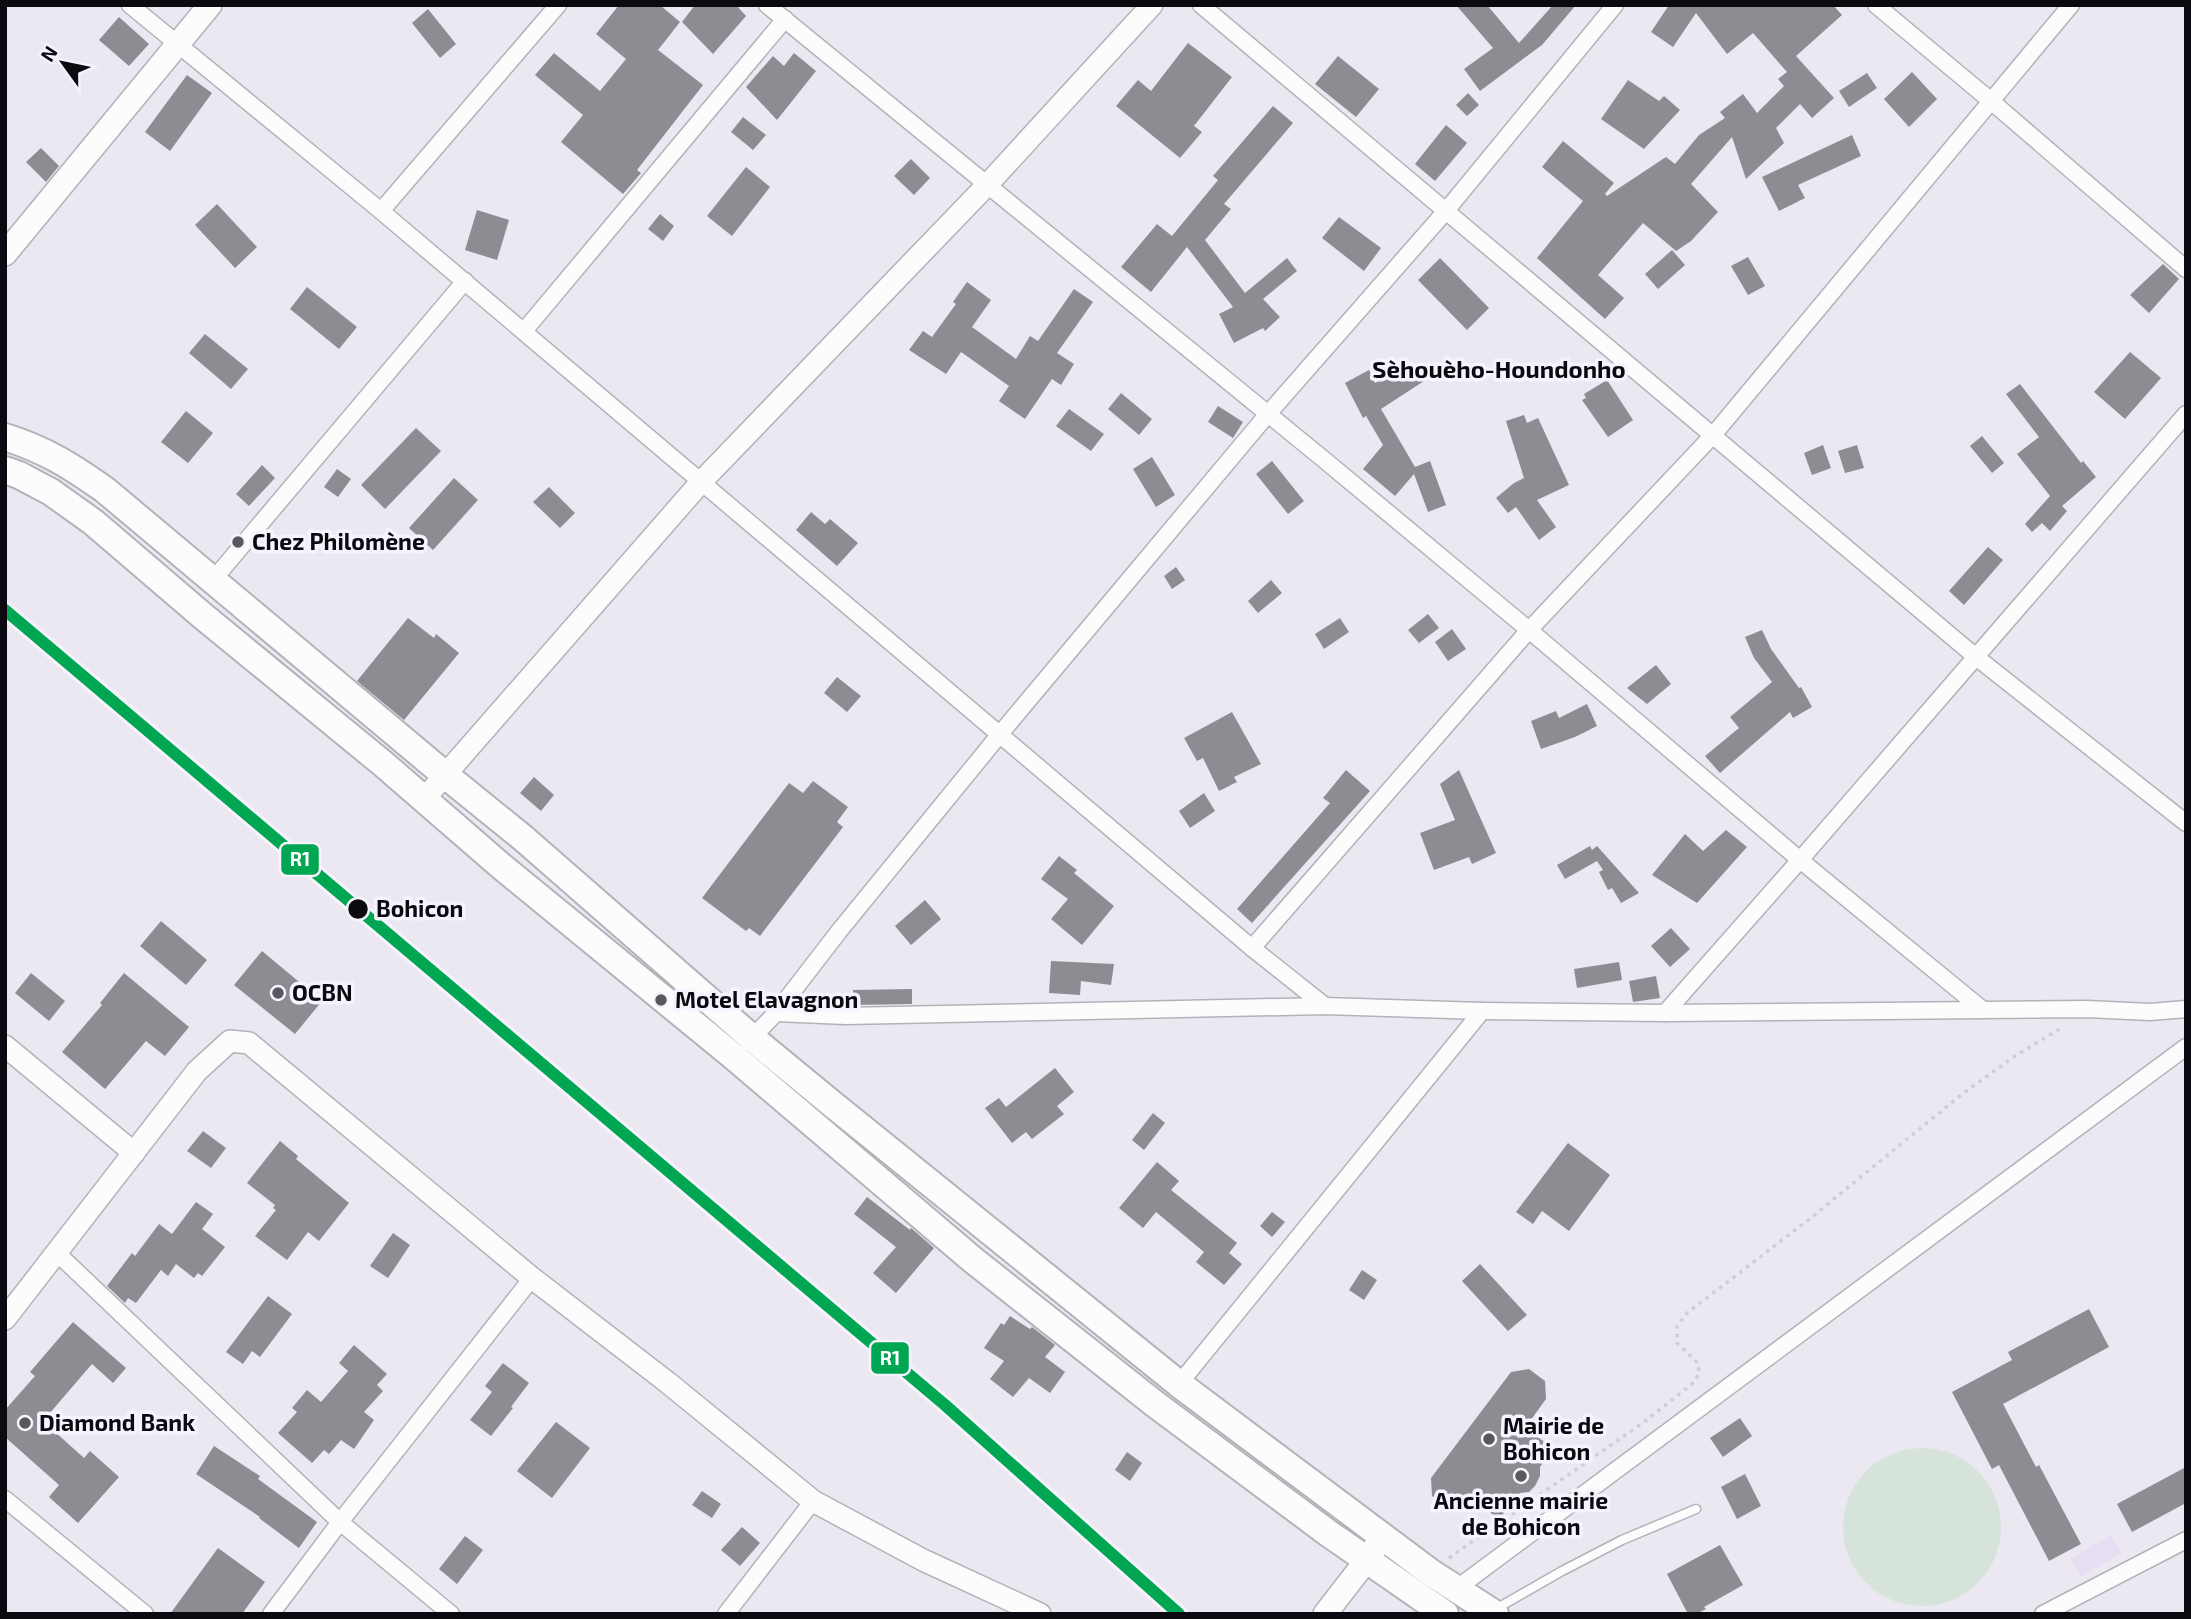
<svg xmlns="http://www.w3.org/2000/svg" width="2191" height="1619" viewBox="0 0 2191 1619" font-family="'Exo 2',sans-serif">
<rect width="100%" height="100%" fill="#ece8f2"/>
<!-- built -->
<path fill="#e6dff1" d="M2111 1535 2121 1553 2081 1577 2070 1559Z"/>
<!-- green -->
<circle fill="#d5e3da" cx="1922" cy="1527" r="79"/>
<!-- building -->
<g fill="#8e8b92">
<path d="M619 5H660L680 22 658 50 703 85 637 170 641 173 623 194 561 142 583 115 535 75 554 53 600 91 626 59 596 34Z"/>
<path d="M695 5H736L746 16 713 54 682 22Z"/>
<path d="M1456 5H1487L1519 43 1553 5H1576L1542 45 1480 91 1464 69 1493 48Z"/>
<path d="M1669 5H1833L1842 15 1796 56 1834 98 1812 118 1800 104 1776 128 1784 143 1746 179 1732 137 1691 184 1718 212 1691 241 1676 251 1643 223 1598 275 1624 298 1605 319 1537 258 1583 201 1542 167 1563 141 1614 183 1605 194 1607 196 1666 157 1675 164 1699 135 1725 118 1720 112 1743 94 1757 113 1784 86 1778 79 1787 72 1753 33 1727 54 1696 13 1673 47 1651 32Z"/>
<path d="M428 9 456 44 440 58 412 23Z"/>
<path d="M119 17 149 44 129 66 99 40Z"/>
<path d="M1188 43 1232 77 1194 126 1202 132 1180 158 1116 106 1138 80 1151 91Z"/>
<path d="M794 53 816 71 777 120 746 87 773 56 784 66Z"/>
<path d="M1338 56 1379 89 1356 117 1315 84Z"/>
<path d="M1912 72 1937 99 1909 127 1884 99Z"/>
<path d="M1867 73 1877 88 1849 107 1839 91Z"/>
<path d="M187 75 212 93 170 151 145 132Z"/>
<path d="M1628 80 1659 101 1664 96 1680 110 1644 149 1601 119Z"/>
<path d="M1468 93 1479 105 1467 116 1456 105Z"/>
<path d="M1273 106 1293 123 1224 204 1231 209 1205 240 1245 293 1287 258 1297 271 1263 299 1280 317 1265 331 1263 328 1234 343 1219 314 1233 307 1187 247 1151 292 1121 267 1157 224 1172 236 1218 180 1213 176Z"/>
<path d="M743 117 766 135 753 150 731 132Z"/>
<path d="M1446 125 1467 143 1435 181 1415 164Z"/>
<path d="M1852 135 1861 156 1798 185 1805 198 1779 211 1762 177Z"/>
<path d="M41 148 59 166 46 182 26 162Z"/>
<path d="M911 159 930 178 914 195 894 176Z"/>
<path d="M746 167 770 187 732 236 707 216Z"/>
<path d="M217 204 257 247 235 268 195 225Z"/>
<path d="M477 210 509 220 497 260 465 250Z"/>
<path d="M660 214 674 226 663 241 648 229Z"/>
<path d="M1339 217 1381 248 1364 271 1322 238Z"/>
<path d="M1672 250 1685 265 1658 289 1645 274Z"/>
<path d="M1748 257 1765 286 1748 295 1731 266Z"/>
<path d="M1440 258 1489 308 1467 330 1418 280Z"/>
<path d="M2163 264 2179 279 2149 313 2130 295Z"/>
<path d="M967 282 991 300 972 327 1016 359 1030 336 1038 341 1074 289 1093 302 1057 353 1074 364 1061 385 1052 379 1025 419 999 401 1009 386 961 352 946 374 909 350 923 331 932 337 956 304 953 302Z"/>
<path d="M307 287 357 327 339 349 290 309Z"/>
<path d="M205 334 248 369 231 389 189 353Z"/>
<path d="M2130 352 2161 378 2125 419 2094 392Z"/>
<path d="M1411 363 1424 381 1381 409 1415 467 1430 461 1446 505 1428 512 1414 474 1395 496 1363 469 1383 445 1366 416 1363 418 1345 383 1369 370 1375 383Z"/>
<path d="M1607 380 1633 420 1608 437 1582 400 1586 398 1584 394Z"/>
<path d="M2020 384 2081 463 2083 461 2096 477 2062 506 2067 511 2050 531 2042 523 2032 532 2025 524 2050 496 2017 454 2039 437 2006 394Z"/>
<path d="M1121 393 1152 419 1139 435 1108 409Z"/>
<path d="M1218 406 1243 422 1233 438 1208 422Z"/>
<path d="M1069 409 1104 434 1091 451 1056 426Z"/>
<path d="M186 411 213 433 188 463 161 442Z"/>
<path d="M1524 415 1527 423 1538 418 1569 485 1537 500 1556 527 1539 540 1516 507 1508 513 1496 498 1514 483 1524 478 1506 421Z"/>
<path d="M416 428 441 451 385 509 361 485Z"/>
<path d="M1982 436 2004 463 1992 473 1970 446Z"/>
<path d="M1823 445 1831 468 1812 475 1804 453Z"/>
<path d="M1857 445 1864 468 1845 473 1838 451Z"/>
<path d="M1152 457 1175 495 1156 507 1133 469Z"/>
<path d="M1272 461 1304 501 1288 514 1256 474Z"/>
<path d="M262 465 275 478 249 506 236 494Z"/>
<path d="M337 469 351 479 338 497 324 487Z"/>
<path d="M454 478 478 500 433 550 409 528Z"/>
<path d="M549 487 575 513 560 528 533 502Z"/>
<path d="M811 512 825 524 830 519 858 543 837 566 796 530Z"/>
<path d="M1988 547 2003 560 1964 605 1949 591Z"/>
<path d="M1176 567 1185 580 1172 589 1164 576Z"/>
<path d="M1271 580 1282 593 1258 613 1248 601Z"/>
<path d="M1428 614 1439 628 1419 643 1408 630Z"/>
<path d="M408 618 434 638 436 634 459 653 404 720 357 681Z"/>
<path d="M1340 618 1349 632 1324 649 1315 634Z"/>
<path d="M1452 629 1466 649 1448 661 1435 642Z"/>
<path d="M1762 630 1771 649 1799 688 1801 687 1812 707 1793 718 1790 712 1720 773 1705 756 1739 728 1730 717 1772 682 1754 658 1745 637Z"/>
<path d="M1656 665 1671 684 1647 704 1627 688Z"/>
<path d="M837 677 861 696 847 712 824 693Z"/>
<path d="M1587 704 1597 726 1575 737 1541 749 1531 721 1556 711 1559 718Z"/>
<path d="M1232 712 1261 764 1234 777 1237 782 1219 791 1203 758 1197 761 1184 738Z"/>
<path d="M1346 770 1370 791 1252 923 1237 909 1330 803 1323 798Z"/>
<path d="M1459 770 1496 853 1472 864 1469 857 1434 870 1420 833 1455 820 1440 784Z"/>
<path d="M534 777 554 795 541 811 520 793Z"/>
<path d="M813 781 848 807 837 822 843 827 760 936 749 928 746 931 702 898 789 783 803 793Z"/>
<path d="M1204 793 1215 811 1190 828 1179 811Z"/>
<path d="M1726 830 1747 847 1697 903 1652 875 1685 834 1703 851Z"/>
<path d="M1590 846 1592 850 1597 846 1639 893 1621 903 1612 888 1608 890 1599 872 1603 870 1597 861 1565 879 1557 865Z"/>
<path d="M1059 856 1077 870 1074 873 1114 906 1082 945 1051 919 1068 899 1041 879Z"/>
<path d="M925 900 941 919 911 945 895 926Z"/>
<path d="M161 921 207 960 186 985 140 946Z"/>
<path d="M1671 928 1690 949 1670 967 1651 946Z"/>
<path d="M262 951 322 1001 295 1034 234 985Z"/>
<path d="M1051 961 1114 964 1111 985 1081 981 1080 995 1049 993Z"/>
<path d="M1619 962 1622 980 1577 988 1574 969Z"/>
<path d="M31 973 65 1001 49 1021 15 993Z"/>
<path d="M124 973 189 1027 165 1056 146 1041 105 1089 62 1052 102 1005 100 1003Z"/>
<path d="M1656 976 1660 998 1633 1002 1629 981Z"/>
<path d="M912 989V1004L853 1005V990Z"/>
<path d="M1055 1068 1074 1092 1057 1106 1064 1114 1032 1139 1026 1132 1012 1143 985 1108 999 1098 1006 1107Z"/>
<path d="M1153 1113 1165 1123 1144 1150 1132 1140Z"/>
<path d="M203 1131 226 1148 211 1168 187 1151Z"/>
<path d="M280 1141 298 1156 296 1159 349 1203 319 1241 308 1232 287 1260 255 1236 276 1210 273 1208 275 1205 247 1183Z"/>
<path d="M1568 1143 1610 1175 1569 1231 1542 1211 1533 1224 1516 1212Z"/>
<path d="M1157 1162 1179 1181 1171 1190 1237 1243 1229 1253 1242 1264 1224 1285 1196 1262 1204 1252 1156 1212 1143 1228 1119 1208Z"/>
<path d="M867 1197 910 1230 911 1228 934 1248 896 1293 873 1273 896 1247 854 1214Z"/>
<path d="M196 1202 213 1214 202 1229 225 1247 202 1276 198 1273 194 1278 176 1264 168 1276 161 1270 136 1303 128 1298 125 1303 107 1286 132 1253 135 1256 159 1224 172 1234Z"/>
<path d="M1272 1212 1285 1222 1272 1237 1260 1226Z"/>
<path d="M393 1233 410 1245 388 1278 370 1266Z"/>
<path d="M1480 1264 1527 1315 1508 1331 1462 1281Z"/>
<path d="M1362 1270 1377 1280 1364 1300 1349 1290Z"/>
<path d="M268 1296 292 1314 260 1357 252 1351 243 1364 226 1352Z"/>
<path d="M2089 1309 2109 1347 2003 1404 2036 1467 2039 1465 2081 1544 2049 1561 1999 1465 1992 1469 1952 1392 2012 1360 2008 1352Z"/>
<path d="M1010 1316 1030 1329 1032 1327 1055 1345 1045 1357 1065 1372 1050 1393 1029 1378 1013 1397 990 1379 1004 1361 984 1348 1001 1323 1004 1325Z"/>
<path d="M73 1322 126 1368 113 1383 92 1364 43 1421 84 1458 90 1451 119 1477 78 1523 49 1497 59 1485 5 1437V1410L35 1376 30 1372Z"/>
<path d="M354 1345 387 1374 377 1385 383 1391 364 1412 374 1420 354 1449 341 1440 329 1454 324 1450 312 1463 278 1433 297 1412 292 1408 307 1390 321 1402 348 1371 339 1363Z"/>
<path d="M503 1363 529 1383 511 1407 513 1408 491 1436 470 1420 492 1392 485 1386Z"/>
<path d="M1529 1369 1545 1381 1546 1399 1525 1428 1553 1448 1540 1467V1476L1535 1486 1529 1492 1520 1493 1499 1519 1479 1504 1447 1506 1432 1496 1431 1478 1511 1372Z"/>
<path d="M1740 1418 1752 1436 1723 1457 1710 1438Z"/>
<path d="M556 1422 590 1448 552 1498 517 1471Z"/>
<path d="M214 1446 260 1476 258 1479 317 1522 299 1548 259 1518 260 1517 196 1474Z"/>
<path d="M1127 1452 1142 1463 1130 1481 1115 1470Z"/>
<path d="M2186 1467V1503L2132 1532 2117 1504Z"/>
<path d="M1745 1474 1761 1506 1737 1519 1721 1487Z"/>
<path d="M702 1491 721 1504 712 1518 692 1505Z"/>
<path d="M742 1527 760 1543 740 1566 721 1550Z"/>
<path d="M465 1536 483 1550 457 1584 439 1569Z"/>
<path d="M1720 1545 1743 1585 1704 1607 1706 1609 1696 1614H1688L1667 1574Z"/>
<path d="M218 1548 265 1582 242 1614H170Z"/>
</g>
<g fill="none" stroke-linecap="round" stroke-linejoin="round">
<!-- service casing -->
<g stroke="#b4b1b9" stroke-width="11">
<path id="service" d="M1494 1610 1562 1571 1622 1540 1696 1509"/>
</g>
<!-- minor casing -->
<g stroke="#b4b1b9" stroke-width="19">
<g id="minor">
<path d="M130 5 381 211 1252 948 1325 1006"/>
<path d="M767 5 1322 458 1529 630 1800 860 1983 1010"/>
<path d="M1201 5 1976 657 2186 823"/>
<path d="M1876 5 1991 101 2186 269"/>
<path d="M381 211 558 5"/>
<path d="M524 331 785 19"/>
<path d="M213 580 465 281"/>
<path d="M1252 948 1529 630 1714 434 2071 5"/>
<path d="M776 1013 846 1016 1325 1006 1482 1011 1665 1013 2087 1009 2150 1012 2186 1009"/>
<path d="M1665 1013 1800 860 2186 414"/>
<path d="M748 1042 776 1013 840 930 1000 734 1267 415 1445 212 1615 5"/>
<path d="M57 1253 340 1522 451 1614"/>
<path d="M1179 1384 1482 1011"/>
<path d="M5 1499 145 1614"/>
<path d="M1456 1589 2186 1047"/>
<path d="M271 1614 340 1522 532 1278"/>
<path d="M726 1614 813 1501"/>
<path d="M2043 1614 2186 1540"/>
</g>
</g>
<!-- tertiary casing -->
<g stroke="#b4b1b9" stroke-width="24">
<g id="tertiary">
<path d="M424 799 701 482 987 185 1152 5"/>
<path d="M5 1046 134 1153"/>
<path d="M5 1319 197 1071 230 1041 249 1043 532 1278 667 1382 813 1501 923 1560 1040 1614"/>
</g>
</g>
<!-- secondary casing -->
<g stroke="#b4b1b9" stroke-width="26">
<g id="secondary">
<path d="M5 254 210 5"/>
<path d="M1325 1614 1366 1561 1382 1537"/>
</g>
</g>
<!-- trunk casing -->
<g stroke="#b4b1b9" stroke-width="30">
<g id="trunk">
<path d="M5 437C46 450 71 466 105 490L444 774 523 838 752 1038 831 1103 1179 1384 1430 1572 1495 1614"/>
<path d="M5 470 19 475 51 492 93 522 204 617 381 762 501 866 733 1056 973 1260 1155 1404 1328 1533 1445 1614"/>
</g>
</g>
<!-- path -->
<path stroke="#cfced1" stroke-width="3.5" stroke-dasharray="3.5 5" stroke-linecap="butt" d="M1449 1558 1644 1422 1692 1384 1699 1374 1698 1363 1677 1343V1326L1687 1313 1807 1221 1961 1095 2015 1056 2063 1027"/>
<!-- service -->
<use href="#service" stroke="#fcfcfd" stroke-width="8"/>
<!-- minor -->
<use href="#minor" stroke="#fcfcfd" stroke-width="16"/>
<!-- tertiary -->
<use href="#tertiary" stroke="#fcfcfd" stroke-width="21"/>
<!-- secondary -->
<use href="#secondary" stroke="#fcfcfd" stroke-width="23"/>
<!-- trunk -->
<use href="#trunk" stroke="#fcfcfd" stroke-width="26"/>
<!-- rail-1 casing -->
<g stroke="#f7f3fd" stroke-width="18">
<path id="rail-1" d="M5 610 945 1405 1179 1614"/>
</g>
<!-- rail-1 -->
<use href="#rail-1" stroke="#00a651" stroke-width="12"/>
</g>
<!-- markers -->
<g fill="#5a585f" stroke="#f7f3fd" stroke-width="2.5">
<circle cx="238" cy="542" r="7"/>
<circle cx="278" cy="993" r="7"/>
<circle cx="661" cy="1000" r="7"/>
<circle cx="25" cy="1423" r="7"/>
<circle cx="1489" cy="1439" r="7"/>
<circle cx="1521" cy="1476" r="7"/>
</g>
<circle fill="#0c0a10" stroke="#f7f3fd" stroke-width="2.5" cx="358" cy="909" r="11"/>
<g text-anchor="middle" stroke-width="7" stroke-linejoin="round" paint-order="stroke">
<!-- poi labels -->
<g font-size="23" font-weight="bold" fill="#0c0a10" stroke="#f7f3fd" text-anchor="start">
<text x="252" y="550">Chez Philomène</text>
<text x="292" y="1001">OCBN</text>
<text x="675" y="1008">Motel Elavagnon</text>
<text x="39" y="1431">Diamond Bank</text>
<text x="1503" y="1434">Mairie de<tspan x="1503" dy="26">Bohicon</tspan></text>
<text x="1521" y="1509" text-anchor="middle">Ancienne mairie<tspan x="1521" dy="26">de Bohicon</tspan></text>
</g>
<!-- stop labels -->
<g font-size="23" font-weight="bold" fill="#0c0a10" stroke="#f7f3fd" text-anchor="start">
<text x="376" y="917">Bohicon</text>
</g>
<!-- neighbourhood labels -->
<g font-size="24" font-weight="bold" fill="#0c0a10" stroke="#f7f3fd">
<text x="1499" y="378">Sèhouèho-Houndonho</text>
</g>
</g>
<g stroke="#f7f3fd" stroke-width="2.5">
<rect x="280" y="843" width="40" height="33" rx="7" fill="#00a651"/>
<rect x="870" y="1341" width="40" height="34" rx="7" fill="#00a651"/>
</g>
<g font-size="19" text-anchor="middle" font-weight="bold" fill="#fff">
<text x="300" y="866">R1</text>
<text x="890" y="1365">R1</text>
</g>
<!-- border -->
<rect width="2191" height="1619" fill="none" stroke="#0c0a10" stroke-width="14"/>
<!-- north arrow -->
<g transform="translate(63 63) rotate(303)" stroke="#f7f3fd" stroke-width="5" paint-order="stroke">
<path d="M0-5L12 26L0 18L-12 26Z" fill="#0c0a10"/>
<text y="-10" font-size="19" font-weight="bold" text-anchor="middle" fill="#0c0a10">N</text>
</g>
</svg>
